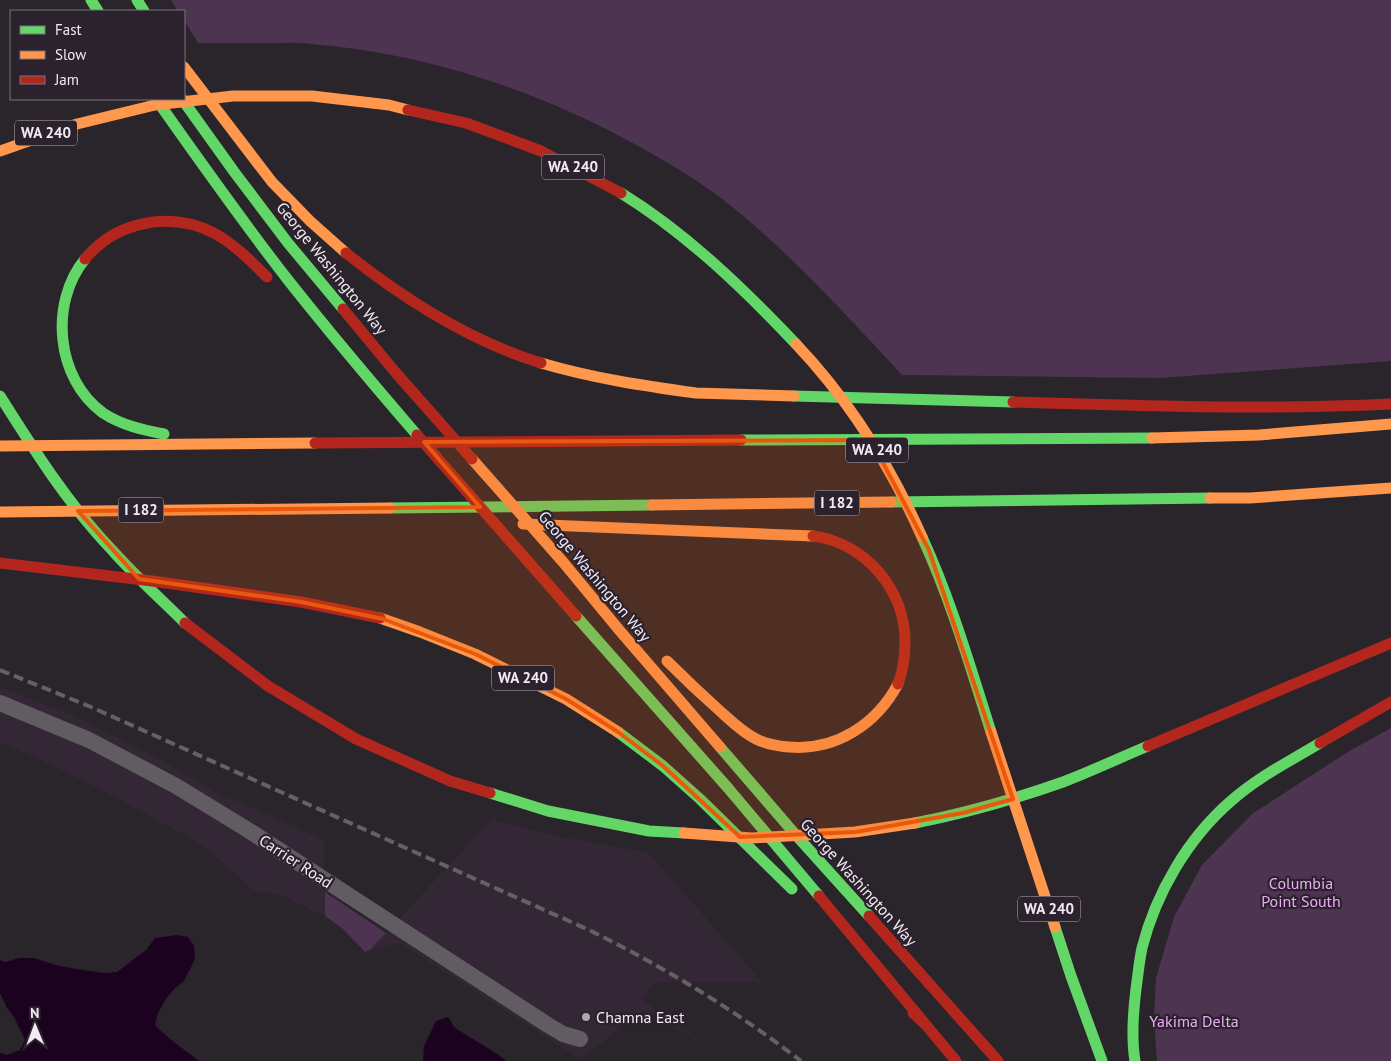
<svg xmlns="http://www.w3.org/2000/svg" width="1391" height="1061" viewBox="0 0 1391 1061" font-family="'PT Sans',sans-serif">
<rect width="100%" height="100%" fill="#2a252b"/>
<!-- built -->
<g fill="#332635">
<path d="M0 687 72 715 164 761 228 800 230 798 324 840 325 916 280 895 253 890 206 848 183 834 92 785 37 758 0 742Z"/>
<path d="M492 819 545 833 577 840 648 852 763 983 655 982 642 1000 716 1052 657 1016 644 1012 637 1013 629 1017 603 1042 580 1059 403 945 396 943 370 950Z"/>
</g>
<!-- green -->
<g fill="#4d3451">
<path d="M171 0H1391V361L1160 378 902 375C850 319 799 263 741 214 707 185 668 162 629 141 531 88 422 53 312 44 298 42 284 43 271 43 246 43 222 43 198 43L184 20V11H178Z"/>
<path d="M1391 728V1061H1157L1154 1018 1156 978 1174 917 1202 865 1252 814 1346 753Z"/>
<path d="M325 892 386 933 370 950 365 952 342 928 325 916Z"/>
</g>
<!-- water -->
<g fill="#1b0320">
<path d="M177 935 188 937 194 946 195 959 184 981 174 989 166 999 158 1013 155 1025C168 1039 184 1049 199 1061H0V1053L7 1055 20 1050 25 1040 14 1017 7 1008 0 993V960L6 962 19 958H34L56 965 76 969 104 973 117 972 146 950 155 938Z"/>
<path d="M448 1017 455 1028 499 1055 506 1061H423L424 1046 436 1021Z"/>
</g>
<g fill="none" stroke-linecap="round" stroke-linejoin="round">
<!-- street -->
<path stroke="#615b62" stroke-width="16" d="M0 703 89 740 176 786 248 830 548 1025 563 1034 580 1039"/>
<!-- fast -->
<g stroke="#63d668" stroke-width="11">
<path d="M91 0 98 11"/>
<path d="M137 0 144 11"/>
<path d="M156 99C199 160 242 221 288 280 330 333 373 384 417 435"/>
<path d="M182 99 235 173 288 243 343 309"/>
<path d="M621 193C686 233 743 288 796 344"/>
<path d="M85 259C49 303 56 379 103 413 121 425 143 430 164 434"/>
<path d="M0 396C34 450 68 504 112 550 135 576 161 599 185 623"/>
<path d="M794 396 1013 402"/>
<path d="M741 440 1152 438"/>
<path d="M891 502 1210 498"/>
<path d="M390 508 652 505"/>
<path d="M922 537C951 600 970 666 991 732"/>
<path d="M576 616 728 788 819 896"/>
<path d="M618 732 663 766 700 799 792 889"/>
<path d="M720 747 795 834 869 916"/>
<path d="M490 793 548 811 649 831 684 833"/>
<path d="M915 823C965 813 1015 799 1063 782 1092 771 1119 758 1148 746"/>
<path d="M1055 927 1071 976 1102 1061"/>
<path d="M1135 1061C1131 1037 1133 1013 1136 989 1138 975 1139 962 1142 948 1156 893 1188 838 1231 801 1258 777 1290 761 1320 743"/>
</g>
<!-- slow -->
<g stroke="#ff974d" stroke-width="11">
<path d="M184 67 272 182 310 221 346 253"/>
<path d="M0 151 77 124 155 105 233 96H312L389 105 408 110"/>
<path d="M796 344C849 400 891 467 922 537"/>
<path d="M541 363C592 378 644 386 696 393L794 396"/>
<path d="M1152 438 1259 435 1391 424"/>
<path d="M0 446 315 443"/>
<path d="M472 459 563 562 620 631 720 747"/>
<path d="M1210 498H1250L1391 488"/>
<path d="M652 505 891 502"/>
<path d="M0 512 390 508"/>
<path d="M523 524 813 536"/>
<path d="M380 618 420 632 475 654 566 699 618 732"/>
<path d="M667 661C684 678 702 695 720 711 731 721 742 732 756 739 766 744 778 746 789 747 835 751 876 725 898 684"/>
<path d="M991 732 1055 927"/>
<path d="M684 833 752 838 855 832 915 823"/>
</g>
<!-- jam -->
<g stroke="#b3261e" stroke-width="11">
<path d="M408 110 466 123 541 151 621 193"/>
<path d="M346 253C405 300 469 341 541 363"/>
<path d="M85 259C116 221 170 211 214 233 234 244 251 261 267 277"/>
<path d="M343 309 396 373 472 459"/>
<path d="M1013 402C1139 406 1265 410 1391 404"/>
<path d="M417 435 576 616"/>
<path d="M315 443 741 440"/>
<path d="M813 536C866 543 906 591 905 643 905 657 903 671 898 684"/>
<path d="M0 563 152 581 301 602 380 618"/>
<path d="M185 623 268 686 356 739 450 781 490 793"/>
<path d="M1320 743 1391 702"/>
<path d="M1148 746 1391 643"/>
<path d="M819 896 926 1025"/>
<path d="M869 916 998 1061"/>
<path d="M913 1013 926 1025 956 1061"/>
</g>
<!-- rail -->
<path stroke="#666066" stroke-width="4" stroke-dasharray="10 5" stroke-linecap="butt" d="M0 670 91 707 589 930C664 967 735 1010 801 1061"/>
</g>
<!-- marked area -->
<path fill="#e8590c" fill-opacity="0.2" stroke="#e8590c" stroke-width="4" stroke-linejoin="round" d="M871 440 929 550 1013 799 963 813 856 832 740 837 663 766 618 732 566 699 475 654 383 619 301 602 139 579 78 511 480 507 424 442Z"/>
<!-- markers -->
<circle fill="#aba5ac" stroke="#2c222e" stroke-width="2" cx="586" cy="1017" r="5"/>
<g text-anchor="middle" stroke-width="4.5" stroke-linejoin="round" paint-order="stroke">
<!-- shield labels -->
<g fill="#2c222e" stroke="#b6aeb7" stroke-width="1">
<rect x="15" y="120.5" width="62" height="25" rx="4"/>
<rect x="542" y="154.5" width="62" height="25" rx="4"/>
<rect x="846" y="437.5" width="62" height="25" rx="4"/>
<rect x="814.5" y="490.5" width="45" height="25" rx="4"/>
<rect x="118.5" y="497.5" width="45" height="25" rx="4"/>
<rect x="492" y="665.5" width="62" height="25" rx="4"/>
<rect x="1018" y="896.5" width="62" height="25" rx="4"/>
</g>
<g font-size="15" font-weight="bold" fill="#f1eaf2">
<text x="46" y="138">WA 240</text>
<text x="573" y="172">WA 240</text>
<text x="877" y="455">WA 240</text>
<text x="837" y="508">I 182</text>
<text x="141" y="515">I 182</text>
<text x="523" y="683">WA 240</text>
<text x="1049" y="914">WA 240</text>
</g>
<!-- street labels -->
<g font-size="16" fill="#f1eaf2" stroke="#2c222e">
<text transform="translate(332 268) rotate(51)" y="6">George Washington Way</text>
<text transform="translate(595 576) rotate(50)" y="6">George Washington Way</text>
<text transform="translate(296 861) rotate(33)" y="6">Carrier Road</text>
<text transform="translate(859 882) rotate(48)" y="6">George Washington Way</text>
</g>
<!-- park labels -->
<g font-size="16" fill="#eeaaf9" stroke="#2c222e">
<text x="1301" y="889">Columbia<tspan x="1301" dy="18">Point South</tspan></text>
<text x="1194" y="1027">Yakima Delta</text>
</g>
<!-- poi labels -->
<g font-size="16" fill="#f1eaf2" stroke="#2c222e" text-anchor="start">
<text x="596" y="1023">Chamna East</text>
</g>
</g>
<!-- legend -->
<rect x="10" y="10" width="175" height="90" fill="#2c222e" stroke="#7b727c"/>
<rect x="20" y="26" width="25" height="8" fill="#63d668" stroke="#7b727c"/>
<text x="55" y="35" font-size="15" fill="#f1eaf2">Fast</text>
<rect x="20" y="51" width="25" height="8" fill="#ff974d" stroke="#7b727c"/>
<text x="55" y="60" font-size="15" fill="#f1eaf2">Slow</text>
<rect x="20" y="76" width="25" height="8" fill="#b3261e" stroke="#7b727c"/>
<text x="55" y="85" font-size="15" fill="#f1eaf2">Jam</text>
<!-- north arrow -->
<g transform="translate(35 1026) rotate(359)" stroke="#2c222e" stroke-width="4" paint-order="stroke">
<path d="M0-4L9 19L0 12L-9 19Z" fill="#f1eaf2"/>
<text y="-8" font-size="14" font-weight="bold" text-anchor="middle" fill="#f1eaf2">N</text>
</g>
</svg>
